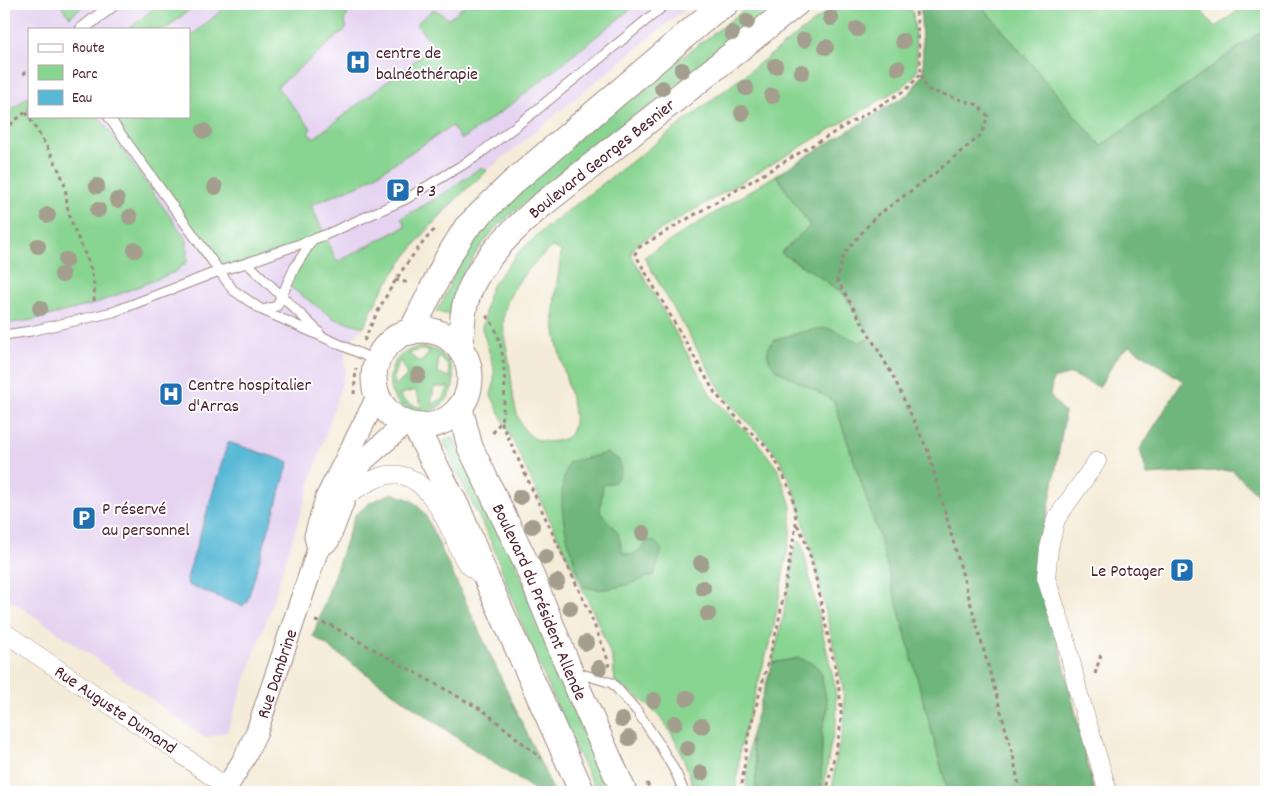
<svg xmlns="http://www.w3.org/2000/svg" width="1270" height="796" viewBox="0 0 1270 796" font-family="Dekko,sans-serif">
<rect width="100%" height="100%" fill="#fff"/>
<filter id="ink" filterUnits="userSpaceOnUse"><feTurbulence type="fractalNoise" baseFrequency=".02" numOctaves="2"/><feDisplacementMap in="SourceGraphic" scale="10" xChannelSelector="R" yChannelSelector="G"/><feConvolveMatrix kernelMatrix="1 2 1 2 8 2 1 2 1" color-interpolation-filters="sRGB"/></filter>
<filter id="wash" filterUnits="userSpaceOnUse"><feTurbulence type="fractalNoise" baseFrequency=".0096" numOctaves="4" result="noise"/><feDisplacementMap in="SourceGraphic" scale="20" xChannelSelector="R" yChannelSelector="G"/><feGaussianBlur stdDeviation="1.12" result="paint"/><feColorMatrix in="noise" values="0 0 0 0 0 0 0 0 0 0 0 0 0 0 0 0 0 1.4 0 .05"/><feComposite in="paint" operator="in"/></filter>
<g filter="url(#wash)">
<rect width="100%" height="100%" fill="#f4ecd8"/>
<!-- built -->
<path fill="#e5d3f1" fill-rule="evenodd" d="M4 4H691L472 183 434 224 402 261 382 291 364 327 356 334 347 347 344 363 346 370 270 610 227 732 205 738 81 648 4 596ZM29 29H189V116H29Z"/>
<!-- green -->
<g fill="#88d491" stroke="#697a5e" fill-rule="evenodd">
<path d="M60 4H85L70 17Z"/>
<path d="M159 4H196L166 29H129Z"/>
<path d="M229 4H339L348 14 344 20 347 28 277 87 311 128 308 133 314 138 434 46 416 24 434 9 449 19 466 4H637L512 104 461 140 452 126 362 184 311 205 337 262 406 226 401 218 439 197 481 167 487 171C447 204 411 246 383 289 376 301 370 314 364 327L335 319 287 285 312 240 219 271 108 116H189V38Z"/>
<path d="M752 4H777L609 138 540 190 495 228 476 253 461 280 450 315 436 312 444 298 457 269 475 236 552 161 626 100Z"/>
<path d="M837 4H910L913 13 918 68 914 76 904 86 638 243 633 249 631 254 712 397 758 443 779 471 791 506V521L790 536 774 626 740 748 736 792H695C678 739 666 710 615 683L613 660 593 611 491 395 494 384V368L482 328 488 296 492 285 519 252 544 229ZM553 247 561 251C560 274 553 296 554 319 555 342 563 365 568 386 571 398 577 416 573 428 571 436 564 440 556 441 510 448 514 389 509 361 505 337 498 318 511 294 520 276 536 262 550 248Z"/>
<path d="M980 4H1175L1178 8 1184 4H1196L1215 28 1239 10 1241 12 1250 4H1266V28L1101 146Z"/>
<path d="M29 96V116H98L187 240V262L175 272 94 304 32 320 4 324V116Z"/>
<path d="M776 175 810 226 781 253 814 273 845 295 872 338 859 342 826 328 774 340 777 370 834 401 879 536 948 792H832L835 764 844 724V706L843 688 814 560 797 499 789 478 781 462 769 445 733 407 722 392 644 257Z"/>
<path d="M425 347C469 355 459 417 416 411 377 405 382 347 425 347ZM420 350 431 351 421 362 408 354ZM439 356 448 366 450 378 437 372ZM401 359 407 376 395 386 394 373ZM434 387H449L441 400 431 405ZM415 390 422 406 421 407C412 406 405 402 399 395Z"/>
<path d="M452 436 514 558 571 705 588 742 605 792H597L575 748 523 627 493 546 453 464 444 441Z"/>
<path d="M799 541H801L802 545 835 686 837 708 836 723 830 748 823 792H821L822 731 828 707 799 658 772 663 783 618 795 546Z"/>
<path d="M750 738 757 766 755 792H746Z"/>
</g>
<!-- forest -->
<g fill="#6eb67b" stroke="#5c6a53">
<path d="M920 4H980L1101 146 1266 28V502L1232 470 1147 475 1140 449 1183 381 1130 346 1120 353 1099 387 1071 374 1053 379 1050 395 1064 412V421L1048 512 1041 533 1040 562 1094 792H948L879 536 834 401 777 370C768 363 763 349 774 341 778 337 821 327 827 328 835 330 850 338 859 342L872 338 845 295 814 273 781 253 810 226 776 175 910 93 924 72Z"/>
<path d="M607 453 619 460 621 472 615 482 603 485 600 512 618 533 623 553 632 555 644 546 648 540 655 542 662 550 654 575C631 583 609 594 584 587 569 549 552 502 569 462Z"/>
<path d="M392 493 413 501 425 514 554 792H538L486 758 313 636 355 515 371 502Z"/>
<path d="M799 658 812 663 820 670 828 707 822 731 821 792H755L757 766 750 738 770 671 772 663Z"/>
</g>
<!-- water -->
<path fill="#58b9d6" stroke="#516c80" d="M228 442 289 462 247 602 242 606 188 585 187 578Z"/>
</g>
<g filter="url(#ink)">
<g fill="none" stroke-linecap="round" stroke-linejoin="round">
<!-- service casing -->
<g stroke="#9f8682" stroke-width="11">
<g id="service">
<path d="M108 116 233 290 262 310 377 361"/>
<path d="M247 263 325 235 406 199 474 158 533 113 666 4"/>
<path d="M263 310 277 306 295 267 313 239"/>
<path d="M4 335 31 331 113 312 219 271 247 263 319 332"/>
<path d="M575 672 612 683 637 711 658 742 676 773 684 792"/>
</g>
</g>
<!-- pedestrian casing -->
<g stroke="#9f8682" stroke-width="14">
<path id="pedestrian" d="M82 29 114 4"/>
</g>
<!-- minor casing -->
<g stroke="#9f8682" stroke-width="19">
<g id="minor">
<path d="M1097 461 1056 519 1049 548 1046 578 1066 640 1078 691 1108 792"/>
<path d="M347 495C359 488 374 477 388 475 424 470 443 514 455 540 458 547 461 555 465 561 470 568 479 573 486 579"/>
<path d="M4 632 181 754 227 788"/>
</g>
</g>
<!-- tertiary casing -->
<g stroke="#9f8682" stroke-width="23">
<g id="tertiary">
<path d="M318 549 315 536 326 498 377 397"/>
<path id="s1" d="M224 792 245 757 257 731 318 549 329 540 353 477 364 460 405 424"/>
</g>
</g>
<!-- secondary casing -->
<g stroke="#9f8682" stroke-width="27">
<g id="secondary">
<circle cx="422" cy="378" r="48"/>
<path d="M411 332 448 257 466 228 511 184 714 11 726 4"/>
<path id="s2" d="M461 351C462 334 461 317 466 301 476 264 511 232 538 208L796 4"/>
<path id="s3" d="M460 408 470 447 527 565 570 671 624 792"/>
<path d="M415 426 459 511 487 580 582 792"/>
</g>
</g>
<!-- path -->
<g stroke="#9f8682" stroke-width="3" stroke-dasharray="4 4" stroke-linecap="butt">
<path d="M143 4 146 5"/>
<path d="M914 4 916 10 921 73 926 89 978 105 988 116 981 135 934 174 875 217 844 254 837 280 892 374 928 451 1013 755 1020 792"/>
<path d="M23 74 29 70"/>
<path d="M26 112C39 135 55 157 64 183 67 194 66 206 70 217 79 247 97 267 94 301"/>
<path d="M4 130 29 109"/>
<path d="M395 280 410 283"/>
<path d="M486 316C506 332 508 396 501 420 499 425 494 432 490 436"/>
<path d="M364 341C382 299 406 259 437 227"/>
<path d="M354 394 356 368"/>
<path d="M501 422 590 614 608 660 609 667"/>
<path d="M797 525C812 547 821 604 827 631 832 658 841 686 841 714 841 740 830 766 827 792"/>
<path d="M315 621 330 625 484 711 541 758"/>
<path d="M1095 674 1102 651"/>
<path d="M647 783 651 792"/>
<path d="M741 792 748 736 778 625 796 525 795 510 791 491 778 465 765 445 743 425 715 393 635 254 638 248 906 90 921 73"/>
</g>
<!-- service -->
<use href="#service" stroke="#fff" stroke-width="9"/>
<!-- pedestrian -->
<use href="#pedestrian" stroke="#fff" stroke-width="12"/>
<!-- minor -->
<use href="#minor" stroke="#fff" stroke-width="18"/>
<!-- tertiary -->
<use href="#tertiary" stroke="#fff" stroke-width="21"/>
<!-- secondary -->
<use href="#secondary" stroke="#fff" stroke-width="25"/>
</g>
<!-- trees -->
<g fill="#a39e8d">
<circle cx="831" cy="18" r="8"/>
<circle cx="747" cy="22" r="8"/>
<circle cx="857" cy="29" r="8"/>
<circle cx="732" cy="33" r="8"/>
<circle cx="804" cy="40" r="8"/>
<circle cx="903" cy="41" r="8"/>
<circle cx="826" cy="47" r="8"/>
<circle cx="775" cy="66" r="8"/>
<circle cx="898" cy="68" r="8"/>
<circle cx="682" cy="70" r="8"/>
<circle cx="802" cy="72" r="8"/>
<circle cx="662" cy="88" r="8"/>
<circle cx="746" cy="88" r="8"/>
<circle cx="772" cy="96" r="8"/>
<circle cx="742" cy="113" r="8"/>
<circle cx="204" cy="131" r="8"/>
<circle cx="97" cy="186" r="8"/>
<circle cx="215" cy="187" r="8"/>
<circle cx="117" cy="200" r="8"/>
<circle cx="98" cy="210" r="8"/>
<circle cx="48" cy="215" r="8"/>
<circle cx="130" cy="217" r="8"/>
<circle cx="38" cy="246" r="8"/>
<circle cx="135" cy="250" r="8"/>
<circle cx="66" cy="260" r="8"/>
<circle cx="62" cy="275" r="8"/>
<circle cx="40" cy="308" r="8"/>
<circle cx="418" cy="375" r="8"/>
<circle cx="520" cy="497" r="8"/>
<circle cx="532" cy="526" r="8"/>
<circle cx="643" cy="533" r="8"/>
<circle cx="546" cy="557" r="8"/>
<circle cx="701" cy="563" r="8"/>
<circle cx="557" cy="582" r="8"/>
<circle cx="703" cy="588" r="8"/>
<circle cx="570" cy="608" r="8"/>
<circle cx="708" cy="614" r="8"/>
<circle cx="586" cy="643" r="8"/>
<circle cx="599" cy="668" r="8"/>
<circle cx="687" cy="698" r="8"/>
<circle cx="654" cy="700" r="8"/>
<circle cx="622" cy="720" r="8"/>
<circle cx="675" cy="723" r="8"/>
<circle cx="702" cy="726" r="8"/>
<circle cx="629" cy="738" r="8"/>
<circle cx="687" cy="748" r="8"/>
<circle cx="701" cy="773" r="8"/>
</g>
</g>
<!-- icons -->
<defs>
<g id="hospital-square" transform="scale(1.25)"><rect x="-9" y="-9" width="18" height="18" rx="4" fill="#1f6fb2" stroke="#fff"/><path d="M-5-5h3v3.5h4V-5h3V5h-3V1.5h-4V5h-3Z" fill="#fff"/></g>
<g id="parking-square" transform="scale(1.25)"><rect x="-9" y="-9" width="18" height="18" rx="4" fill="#1f6fb2" stroke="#fff"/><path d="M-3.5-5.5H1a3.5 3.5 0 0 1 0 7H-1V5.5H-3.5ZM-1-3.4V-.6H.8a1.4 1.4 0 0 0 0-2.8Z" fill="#fff"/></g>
</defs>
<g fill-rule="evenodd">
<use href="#hospital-square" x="358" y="62"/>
<use href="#parking-square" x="398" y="190"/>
<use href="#hospital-square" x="171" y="394"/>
<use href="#parking-square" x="84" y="518"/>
<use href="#parking-square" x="1182" y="570"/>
</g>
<g text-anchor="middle" stroke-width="4" stroke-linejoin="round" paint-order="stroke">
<!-- poi labels -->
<g font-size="18" fill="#4a1f2b" stroke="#fff" text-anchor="start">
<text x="376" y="58">centre de<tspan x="376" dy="21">balnéothérapie</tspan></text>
<text x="416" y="196">P 3</text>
<text x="188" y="390">Centre hospitalier<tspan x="188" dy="21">d'Arras</tspan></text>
<text x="102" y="514">P réservé<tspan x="102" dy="21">au personnel</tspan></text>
<text x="1164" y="576" text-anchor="end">Le Potager</text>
</g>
<!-- street labels -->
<g font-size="18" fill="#4a1f2b" stroke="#fff">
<text dy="6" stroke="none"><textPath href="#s2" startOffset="250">Boulevard Georges Besnier</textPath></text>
<text dy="6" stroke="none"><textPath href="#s3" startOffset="210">Boulevard du Président Allende</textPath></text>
<text dy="6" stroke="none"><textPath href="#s1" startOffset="130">Rue Dambrine</textPath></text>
<text transform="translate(116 709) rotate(34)" y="6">Rue Auguste Dumand</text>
</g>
</g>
<!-- margin -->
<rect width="1270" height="796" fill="none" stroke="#fff" stroke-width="20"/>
<!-- legend -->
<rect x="28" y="28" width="162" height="90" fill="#ffffff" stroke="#b7a5aa"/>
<rect x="38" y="44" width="25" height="8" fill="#ffffff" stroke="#b7a5aa"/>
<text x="72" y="52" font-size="15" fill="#4a1f2b">Route</text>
<rect x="38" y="65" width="25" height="15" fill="#88d491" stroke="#b7a5aa"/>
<text x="72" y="78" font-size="15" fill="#4a1f2b">Parc</text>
<rect x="38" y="90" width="25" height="15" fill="#58b9d6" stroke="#b7a5aa"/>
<text x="72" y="102" font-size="15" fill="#4a1f2b">Eau</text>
</svg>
